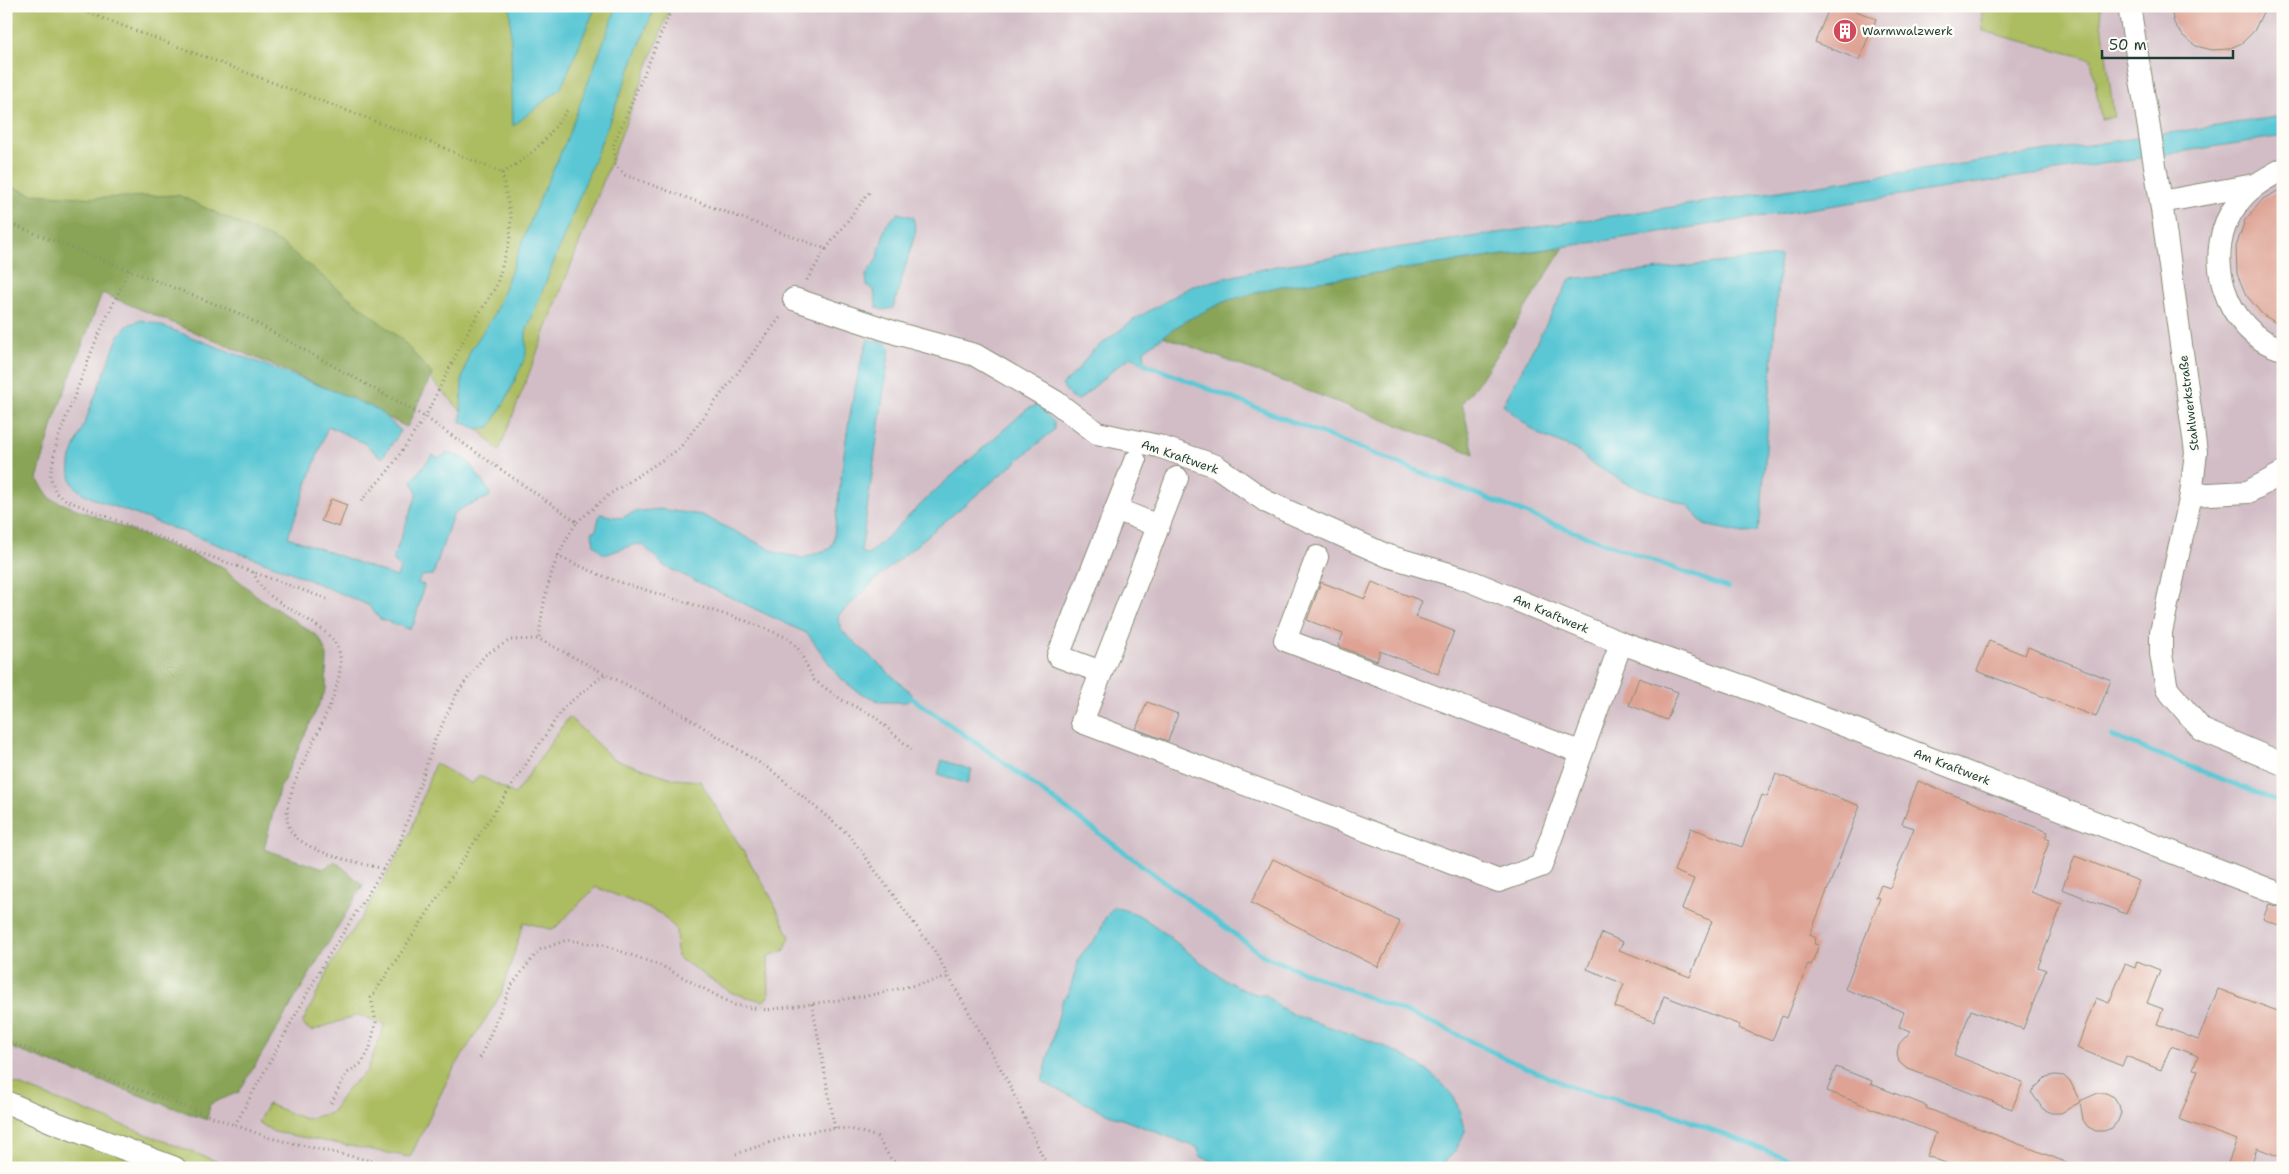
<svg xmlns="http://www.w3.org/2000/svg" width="2289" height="1174" viewBox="0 0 2289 1174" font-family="'Shantell Sans',sans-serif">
<rect width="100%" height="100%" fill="#fdfcf7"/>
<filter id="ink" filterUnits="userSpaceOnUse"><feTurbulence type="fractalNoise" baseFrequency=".02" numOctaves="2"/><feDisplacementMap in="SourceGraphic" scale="10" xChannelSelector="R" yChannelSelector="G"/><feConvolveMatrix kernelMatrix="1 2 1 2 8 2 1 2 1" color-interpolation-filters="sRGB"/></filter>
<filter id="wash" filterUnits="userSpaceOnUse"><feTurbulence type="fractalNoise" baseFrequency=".0096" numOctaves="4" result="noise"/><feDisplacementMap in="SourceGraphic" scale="20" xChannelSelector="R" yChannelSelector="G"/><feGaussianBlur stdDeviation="1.12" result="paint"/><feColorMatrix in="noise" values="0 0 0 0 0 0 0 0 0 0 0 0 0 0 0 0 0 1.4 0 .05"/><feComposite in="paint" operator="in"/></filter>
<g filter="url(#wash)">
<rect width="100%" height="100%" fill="#f1dbbb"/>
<!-- industrial -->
<path fill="#d2bdc6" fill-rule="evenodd" d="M6 6H2283V1168H234L6 1080V1046L207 1120 210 1104 239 1092 363 885 264 849 278 793 326 689 261 599 221 566 51 499 37 479 55 417 102 293 336 392ZM569 718 613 759 675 779 700 781 676 929 660 913 596 887 553 930 524 922 501 994 450 1075 274 1132 268 1104 305 1119 331 1113 347 1089 367 1071 385 1024 358 1015 311 1031 302 1024 331 965 377 892 410 833 435 764 473 784 479 775 515 795Z"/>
<!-- green -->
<g fill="#acbc60" stroke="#667c4a">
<path d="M6 6H671L499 451 398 344 6 208Z"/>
<path d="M1981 6H2100L2114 117 2101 119 2091 59 1983 31Z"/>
<path d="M569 717 613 759 675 779 700 781 770 895 790 937 784 951 768 956 769 997 763 1001 732 993 677 957 676 929 660 913 596 887 553 930 524 922 501 994 450 1075 410 1157 274 1132 258 1122 268 1104 305 1119 331 1113 347 1089 367 1071 385 1024 358 1015 311 1031 302 1024 331 965 377 892 410 833 435 763 472 784 479 775 515 794Z"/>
<path d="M6 1080 234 1168H6Z"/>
</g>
<!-- forest -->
<g fill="#89a456" stroke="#547045">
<path d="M6 185 32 194 96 198 178 195 281 243 402 340 432 374 407 427 336 392 102 293 55 417 37 479 51 499 221 566 261 599 319 637 327 655 326 689 278 793 264 849 323 869 335 861 363 885 239 1092 210 1104 207 1120 6 1046Z"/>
<path d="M1564 247 1481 379 1462 403 1474 454 1163 336 1185 321 1226 301 1276 287Z"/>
</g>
<!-- water -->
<g fill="#5bc7d4" stroke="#3d8284">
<path d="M510 6H596L561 88 513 126Z"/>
<path d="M617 6H655L526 332V355L507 398 490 427 478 429 461 422 462 379 470 351 494 315 534 212 566 141Z"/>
<path d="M2283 116V136L1596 242 1276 287 1226 301 1185 321 1144 350 1145 364 1138 362 1133 356 1119 365 1079 400 1071 398 1062 385 1077 371 1091 352 1135 319 1192 286 1276 266Z"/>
<path d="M898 213 913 217 916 231 893 308 884 310 877 308 874 291 867 285 866 275 877 259 886 225Z"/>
<path d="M1780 256 1761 515 1757 532 1743 533 1704 525 1687 505 1630 485 1592 464 1578 451 1538 434 1503 405 1570 279Z"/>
<path d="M141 320 154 323 339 393 378 410 401 431 382 458 364 443 328 426 288 537 397 577 400 568 393 559 417 494 412 481 432 455 439 458 449 453 467 460 490 492 489 497 466 506 453 514 433 575 421 576 418 583 424 585 414 624 409 629 380 619 368 605 283 569 94 499C71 488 67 482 71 457L119 335 128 325Z"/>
<path d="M868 339 886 343 890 347 861 552 868 555 937 489 1027 409 1037 405 1054 422V430L883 573 838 616 841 630 911 693 912 698 906 702H881L858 692 838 676 808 634 664 566 643 545 636 544 604 555 594 544 592 532 596 530 600 514 621 518 634 512 659 509 702 515 778 553 803 558 829 549 833 543C842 475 847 404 868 339Z"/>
<path d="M942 760 972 770 967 784 938 774Z"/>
<path d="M1114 907C1122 910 1132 911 1140 916 1171 933 1231 997 1266 995L1280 1007 1294 1015C1347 1034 1416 1048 1452 1095 1459 1104 1461 1120 1465 1131L1456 1150 1439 1168H1226L1200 1156 1198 1148 1106 1113 1042 1082 1063 998 1068 995 1080 956 1099 934 1105 918Z"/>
</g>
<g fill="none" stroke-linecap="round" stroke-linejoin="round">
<!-- stream -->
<g stroke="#5bc7d4" stroke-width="5">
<path d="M1142 360 1145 364 1545 521 1728 588"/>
<path d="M907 695 988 751 1264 956 1442 1027 1511 1061 1576 1089 1664 1111 1810 1168"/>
<path d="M2112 736 2283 803"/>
</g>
</g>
<g id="blocks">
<!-- building -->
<g fill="#dea394">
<path d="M1830 6H1844L1876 19 1859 60 1815 42Z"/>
<path d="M2170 6H2266L2254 31 2242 43 2228 49 2212 50 2196 46 2183 36 2174 23Z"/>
<path d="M2283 188V327L2263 315 2246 295 2237 274 2236 247 2245 220 2263 199Z"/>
<path d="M331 499 347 505 339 527 321 521Z"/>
<path d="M1321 582 1365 599 1372 582 1422 601 1416 617 1454 631 1438 674 1380 651 1377 661 1338 646 1343 634 1307 620Z"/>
<path d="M1989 641 2025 655 2028 647 2111 680 2096 717 1977 671Z"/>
<path d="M1639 678 1678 692 1667 720 1629 705Z"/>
<path d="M1147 702 1178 714 1168 741 1136 729Z"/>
<path d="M1776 774 1860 806 1810 935 1816 938 1814 944 1819 945 1811 965 1808 964 1787 1018 1782 1016 1772 1041 1738 1028 1740 1025 1664 996 1654 1022 1615 1007 1624 984 1587 969 1602 933 1623 942 1619 950 1690 977 1712 921 1682 909 1694 879 1674 871 1691 828 1742 847 1762 795 1767 797Z"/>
<path d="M1918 781 2048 832 2045 837 2050 839 2030 892 2062 904 2038 967 2046 970 2023 1029 1971 1010 1954 1055 2023 1082 2012 1109 1906 1068 1899 1062 1897 1053 1899 1044 1911 1031 1899 1027 1904 1012 1845 989 1880 898 1876 897 1881 885 1890 888 1914 828 1902 824Z"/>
<path d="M2075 856 2139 881 2126 914 2062 889Z"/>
<path d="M1273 859 1400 922 1378 967 1251 903Z"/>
<path d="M2269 904 2283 908V927L2263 919Z"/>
<path d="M2137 961 2160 970 2147 1003 2163 1009 2157 1024 2198 1040 2218 989 2283 1013V1158L2257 1148 2250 1168H2226L2237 1140 2179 1119 2198 1070 2193 1069 2198 1056 2171 1046 2161 1070 2126 1056 2122 1066 2077 1048 2096 998 2109 1003 2125 964 2135 968Z"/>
<path d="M1836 1067 1872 1081 1871 1084 1927 1106 1926 1108 2081 1168H1959L1927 1156 1936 1133 1827 1091Z"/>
<path d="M2055 1075 2064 1076 2071 1083 2080 1102 2061 1113H2052L2043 1109 2031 1092 2046 1077Z"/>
<path d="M2098 1093H2106L2114 1097 2119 1105 2121 1113 2118 1121 2112 1128 2104 1131H2096L2088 1127 2083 1120 2080 1101Z"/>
</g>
</g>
</g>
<g filter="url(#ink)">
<use href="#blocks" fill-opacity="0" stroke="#888c78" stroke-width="1"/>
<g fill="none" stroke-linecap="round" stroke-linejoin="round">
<!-- minor casing -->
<g stroke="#888c78" stroke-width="24">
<g id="minor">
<path d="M2129 6 2161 202 2196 452 2191 495 2161 632V654L2167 689 2202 730 2283 764"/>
<path d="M2283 169C2265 179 2249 187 2237 204 2200 251 2224 333 2283 349"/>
<path d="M2161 202 2254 185"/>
<path d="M794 299 899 334 975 355 1056 402 1097 433 1158 446 1216 466 1267 502 1388 556 1463 578 1621 643 1745 687 2283 895"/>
<path d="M1177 478 1082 722 1499 881 1541 866 1621 643"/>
<path d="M2191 495 2248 492 2283 473"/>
<path d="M1116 509 1158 526"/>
<path d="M1317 557 1285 640 1580 752"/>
<path d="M1101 672 1058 656 1135 461"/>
<path d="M6 1102 53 1122 175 1168"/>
</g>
</g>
<!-- path -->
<g stroke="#888c78" stroke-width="3" stroke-dasharray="1 4" stroke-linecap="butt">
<path d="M70 6 430 142 502 173"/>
<path d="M673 6 614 144 615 165 625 175 826 249 805 283"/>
<path d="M502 173C534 155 547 139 568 109"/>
<path d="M6 222 238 313 425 417 577 522C552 559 543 595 539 639"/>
<path d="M826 249 871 190"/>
<path d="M129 270 97 338 57 441 50 476 56 493 68 501 184 547 327 599"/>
<path d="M361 501 389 470 425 417 469 329 496 287 510 239 511 218 502 173"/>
<path d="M577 522 610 494 679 449 782 315"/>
<path d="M557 556 610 579 746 621 788 638 799 650 814 680 842 700 874 716 912 750"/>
<path d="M253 572C256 578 259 585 263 589 281 609 331 625 339 651 353 702 260 803 295 836 315 855 357 862 384 869"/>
<path d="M812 1004 835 1129"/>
<path d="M6 1041 270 1138 403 1168"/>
<path d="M480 1058 511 986 539 950 567 940 603 945 662 966 734 1005 767 1010 867 996 950 977"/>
<path d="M331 1103 346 1074 362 1063 370 1048 376 1022 371 998 564 707 605 674"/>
<path d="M235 1125 324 963 399 845 435 740 457 693 485 655 510 640 539 639 682 714 771 770 850 836 935 952 1007 1080 1048 1168"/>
<path d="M736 1154C768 1143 816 1125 850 1129 859 1131 868 1134 877 1137L891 1159 902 1168"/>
</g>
<!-- minor -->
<use href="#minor" stroke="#fff" stroke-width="22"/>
</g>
</g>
<!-- icons -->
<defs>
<g id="building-disc" transform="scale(1.25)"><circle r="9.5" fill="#d1495b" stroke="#fdfcf7"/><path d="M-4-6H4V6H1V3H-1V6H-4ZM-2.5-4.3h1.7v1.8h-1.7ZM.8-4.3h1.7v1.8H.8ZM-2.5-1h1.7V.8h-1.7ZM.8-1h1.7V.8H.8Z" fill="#fff"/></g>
</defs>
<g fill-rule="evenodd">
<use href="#building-disc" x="1845" y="31"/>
</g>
<g text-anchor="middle" stroke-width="5" stroke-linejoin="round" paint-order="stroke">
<!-- poi labels -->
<g font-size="12" fill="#1f3d34" stroke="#fdfcf7" text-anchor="start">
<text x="1862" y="35">Warmwalzwerk</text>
</g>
<!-- street labels -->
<g font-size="12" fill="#1f3d34" stroke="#fdfcf7">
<text transform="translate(2189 403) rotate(-97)" y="4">Stahlwerkstraße</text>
<text transform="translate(1180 457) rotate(19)" y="4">Am Kraftwerk</text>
<text transform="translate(1551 614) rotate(23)" y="4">Am Kraftwerk</text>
<text transform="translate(1952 767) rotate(21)" y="4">Am Kraftwerk</text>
</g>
</g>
<!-- margin -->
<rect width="2289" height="1174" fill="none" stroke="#fdfcf7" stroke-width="25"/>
<!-- scale -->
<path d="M2102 50v8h131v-8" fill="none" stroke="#1f3d34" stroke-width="2.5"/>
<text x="2109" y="50" font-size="15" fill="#1f3d34" stroke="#fdfcf7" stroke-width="4" paint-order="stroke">50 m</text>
</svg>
